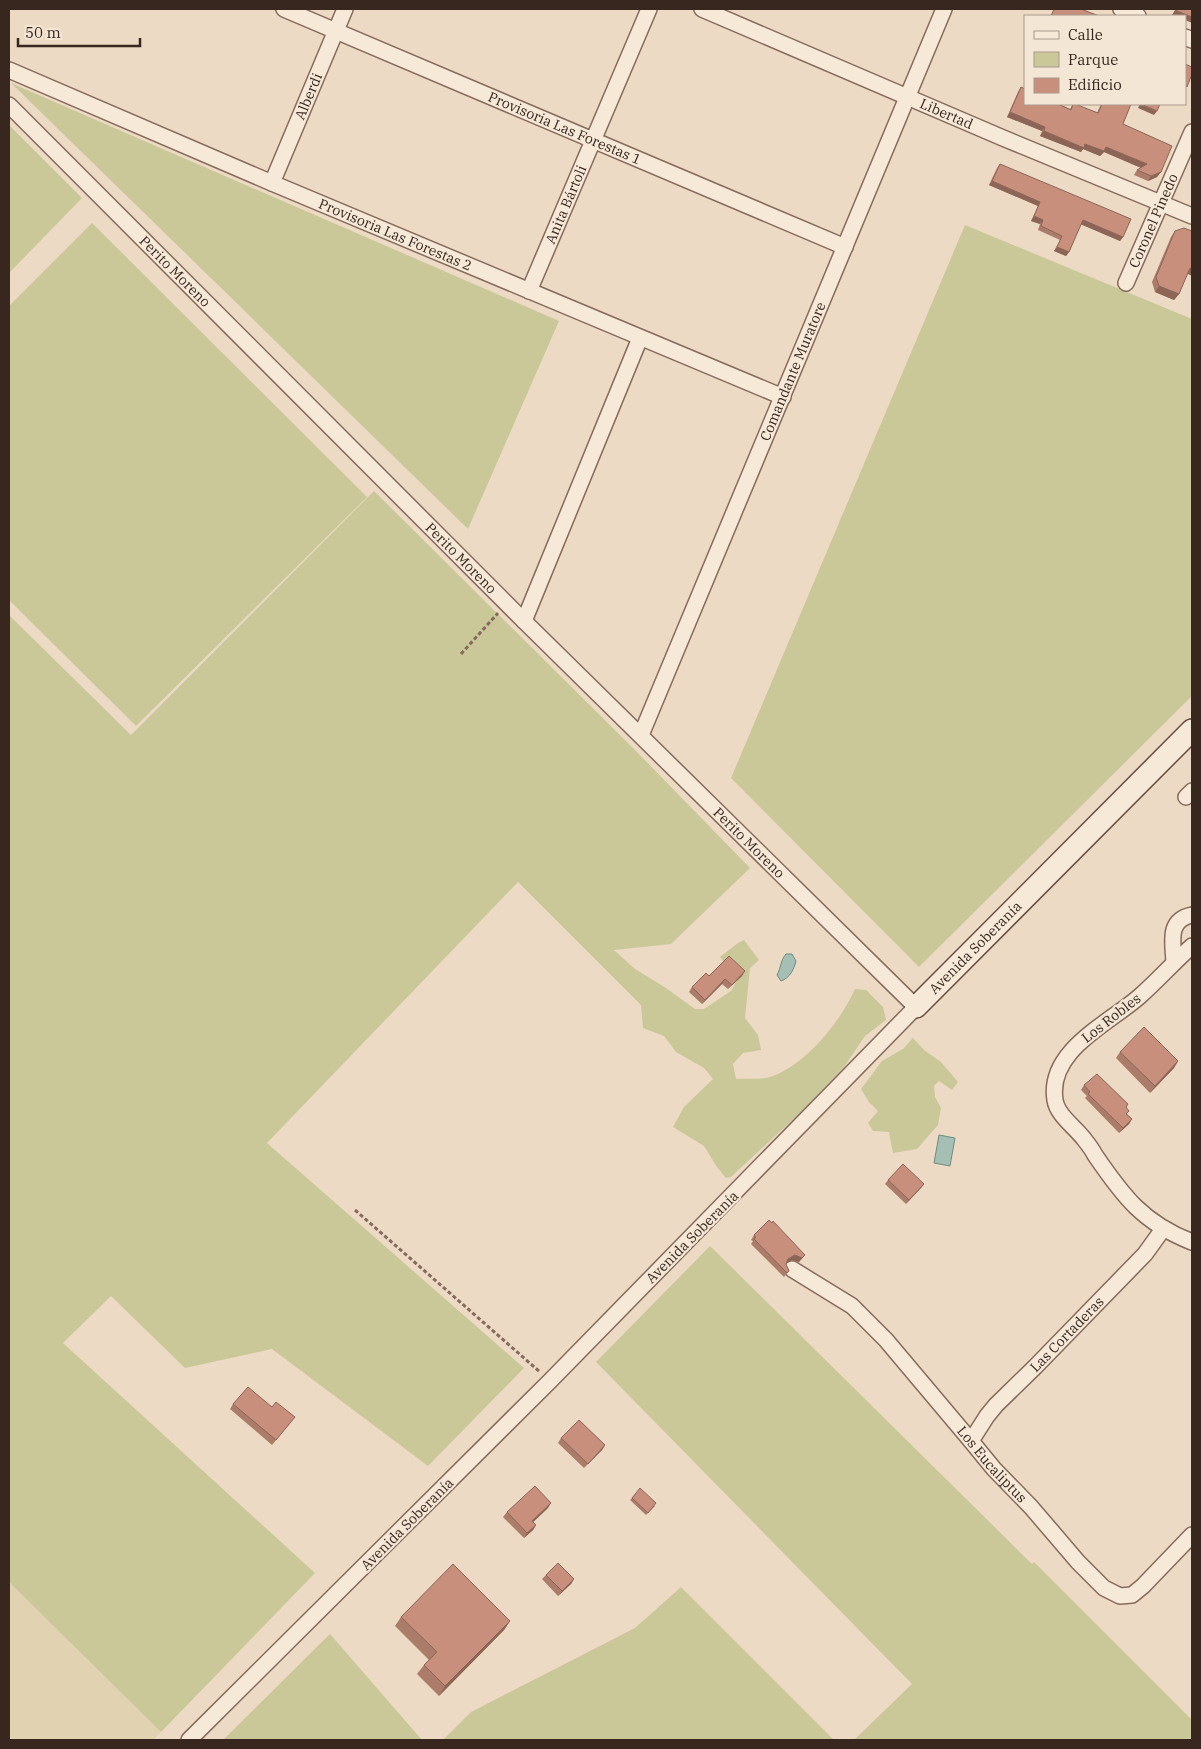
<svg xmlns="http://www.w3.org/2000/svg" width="1201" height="1749" viewBox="0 0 1201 1749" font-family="'IBM Plex Serif',serif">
<rect width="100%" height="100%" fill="#ecdac5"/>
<!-- farmland -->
<path fill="#e1d2b2" d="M9 1582 161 1732 153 1740H9Z"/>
<!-- green -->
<g fill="#cac899">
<path d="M11 83 559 321 468 529Z"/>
<path d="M9 125 82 198 9 273Z"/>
<path d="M92 223 367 497 136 726 9 600V306Z"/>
<path d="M965 225 1192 319V696L919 967 731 778Z"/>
<path d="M374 491 637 752 750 868 671 944 614 950 635 969 666 988 695 1009H704L731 991 742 972 729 969 720 957 738 943 744 940 759 960 750 968 745 1018 758 1035 761 1050 743 1053 733 1064 736 1079C746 1078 760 1080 770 1077 806 1065 840 1022 855 989L866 990 883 1007 886 1020 865 1036 844 1067 801 1112 731 1177 726 1178 717 1167 704 1146 673 1127 684 1107 713 1079 704 1068 676 1052 664 1036 643 1028 641 1005 518 882 267 1143 524 1368 428 1466 272 1349 185 1368 111 1296 63 1343 315 1573 161 1732 9 1582V615L131 735Z"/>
<path d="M913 1038 924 1050 941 1062 958 1082 952 1090 939 1081 934 1086 935 1097 941 1108 938 1125 917 1149 893 1153 889 1132 873 1131 868 1123 878 1111 869 1102 861 1089 882 1061 903 1049Z"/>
<path d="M710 1246 1032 1564 1034 1562 1192 1720V1740H854L912 1684 596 1362Z"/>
<path d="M681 1587 834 1740H443L471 1712 635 1628Z"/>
<path d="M330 1634 422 1740H223Z"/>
</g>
<!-- water -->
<g fill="#a6bfb4" stroke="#6d8d80">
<path d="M786 954H792L796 961C794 969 790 978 781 981L777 975C781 968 780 961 786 954Z"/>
<path d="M939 1135 955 1138 950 1166 934 1163Z"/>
</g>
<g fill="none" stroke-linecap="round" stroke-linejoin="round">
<!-- street casing -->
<g stroke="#866b5c" stroke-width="18">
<g id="street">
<path id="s1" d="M284 9 845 247"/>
<path id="s2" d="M702 9 1003 138 1192 216"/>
<path d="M1121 9 1138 16"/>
<path d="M1185 37 1192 40"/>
<path id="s3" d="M9 70 272 183 783 397"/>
<path id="s4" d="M9 105 524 621 916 1007 550 1381 189 1740"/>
<path id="s5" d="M272 183 345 9"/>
<path id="s6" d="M1126 283 1192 132"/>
<path id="s7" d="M529 291 649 9"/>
<path d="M524 621 640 338"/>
<path id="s8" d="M641 735 944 9"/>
<path d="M1186 797 1192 791"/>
<path d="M1192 946C1174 962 1158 980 1140 996 1110 1023 1047 1050 1055 1100 1057 1115 1075 1127 1084 1139 1088 1144 1092 1149 1095 1155 1123 1196 1143 1223 1192 1242"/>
<path d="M1174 962C1173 942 1167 920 1192 915"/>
<path id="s9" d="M792 1269 852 1306 886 1340 971 1441 994 1469 1031 1507 1078 1562 1104 1588 1120 1596 1132 1595 1143 1586 1192 1535"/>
<path id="s10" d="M971 1441 987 1416 996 1405 1035 1367 1145 1254 1163 1229"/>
</g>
</g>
<!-- secondary casing -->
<g stroke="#684d3f" stroke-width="24">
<g id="secondary">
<path id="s11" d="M916 1007 1192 730"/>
</g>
</g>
<!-- path -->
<g stroke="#866b5c" stroke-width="3" stroke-dasharray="4 2.5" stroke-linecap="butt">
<path d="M461 654 498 613"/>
<path d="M355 1210 540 1372"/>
</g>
<!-- street -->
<use href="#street" stroke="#f7e9d8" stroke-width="15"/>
<!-- secondary -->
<use href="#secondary" stroke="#f7e9d8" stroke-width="21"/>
</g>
<!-- wall -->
<g fill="#ac7c6b">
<path d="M1021 87 1070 109 1073 104 1097 113 1101 104H1131L1123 124 1161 172 1157 177 1148 181 1134 175 1137 170 1141 168 1104 152 1100 156 1083 149 1081 152 1040 136 1042 131 1007 117 1018 92Z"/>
<path d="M1000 164 1123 237 1120 241 1081 224 1069 252 1066 256 1054 251 1060 240 1038 230 1040 224 1031 221 1038 206 989 185 997 168Z"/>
<path d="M1175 231 1187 274 1179 294 1174 300 1155 292 1152 282 1171 237Z"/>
<path d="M709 976H742L728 989 722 984 702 1004 689 992 692 987Z"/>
<path d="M1120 1052 1178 1061 1174 1068 1150 1093 1116 1058Z"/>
<path d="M1084 1085 1128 1104 1126 1108 1127 1114 1132 1119 1129 1124 1119 1133 1085 1098 1087 1096 1081 1090Z"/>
<path d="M888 1180 924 1184 906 1204 885 1184Z"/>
<path d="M754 1235 805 1255 799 1262 792 1260 787 1262 786 1264 789 1271 784 1277 751 1244 753 1241 751 1240Z"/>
<path d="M233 1404 272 1407 291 1422 272 1445 230 1409Z"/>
<path d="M561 1438 605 1445 602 1450 584 1468 558 1443Z"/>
<path d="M632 1498 655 1506 646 1515 630 1500Z"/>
<path d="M548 1508 533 1522 536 1525 533 1530 524 1538 503 1517 507 1512Z"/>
<path d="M546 1575 574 1579 571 1584 558 1596 542 1579Z"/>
<path d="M401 1617 510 1621 504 1630 439 1696 417 1674 424 1665 429 1660 395 1626Z"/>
</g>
<!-- shaded-wall -->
<g fill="#8c6557">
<path d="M1175 10 1192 17V23L1185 20V16H1176L1172 15Z"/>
<path d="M1140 104 1157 111 1154 115 1138 108Z"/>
<path d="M1010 112 1045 127 1042 131 1007 117Z"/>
<path d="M1044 131 1085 144 1106 147 1147 164 1144 169 1104 152 1100 156 1083 149 1081 152 1040 136Z"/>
<path d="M1161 172 1157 177 1148 181 1151 176Z"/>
<path d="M992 181 1040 202 1038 206 989 185Z"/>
<path d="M1034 216 1043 220 1040 224 1031 221Z"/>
<path d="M1083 220 1123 237 1120 241 1080 224Z"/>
<path d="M1057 247 1069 252 1066 256 1054 251Z"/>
<path d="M1190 268 1192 269V276L1186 273Z"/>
<path d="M1159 286 1179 294 1174 300 1155 292Z"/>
<path d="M745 971 742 976 728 989 732 985Z"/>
<path d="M725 979 722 984 702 1004 705 1000Z"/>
<path d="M1178 1061 1174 1068 1150 1093 1155 1086Z"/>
<path d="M1132 1119 1129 1124 1119 1133 1123 1128Z"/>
<path d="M924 1184 921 1188 906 1204 909 1200Z"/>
<path d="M795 1255H805L799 1262 792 1260 784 1264 788 1259Z"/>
<path d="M605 1445 602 1450 584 1468 588 1464Z"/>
<path d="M551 1503 548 1508 529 1526 532 1521Z"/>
<path d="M536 1525 533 1530 524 1538 527 1533Z"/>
<path d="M574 1579 571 1584 558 1596 562 1591Z"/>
<path d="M510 1621 504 1630 439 1696 445 1686Z"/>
</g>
<!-- building -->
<g fill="#c8907c" stroke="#8c6557">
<path d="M1054 9H1081L1099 16H1051Z"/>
<path d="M1176 9H1192V17L1175 10Z"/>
<path d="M1185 64 1192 67V74L1187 87 1185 85Z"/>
<path d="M1021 87 1025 89V104H1058L1071 110 1073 104H1075L1098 113 1102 104H1131L1123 124 1172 146 1161 172 1151 176 1137 170 1147 164 1106 147 1104 151 1085 144 1084 148 1044 131 1045 127 1010 112Z"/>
<path d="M1141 104H1160L1157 111Z"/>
<path d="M1000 164 1131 219 1123 237 1083 220 1069 252 1057 247 1062 236 1041 226 1043 220 1034 216 1040 202 992 181Z"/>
<path d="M1184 228 1192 231V269L1190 268 1179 294 1159 286 1156 277 1175 231Z"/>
<path d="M729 956 745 971 732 985 725 979 705 1000 692 987 706 973 709 976Z"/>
<path d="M1144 1027 1178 1061 1155 1086 1120 1052Z"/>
<path d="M1097 1074 1128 1104 1126 1107 1129 1111 1126 1114 1132 1119 1123 1128 1088 1094 1090 1092 1084 1085Z"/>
<path d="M903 1164 924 1184 909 1200 888 1180Z"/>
<path d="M769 1220 772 1223 773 1221 805 1255 802 1258 795 1255 788 1259 786 1264 789 1271 787 1273 754 1239 756 1237 754 1235Z"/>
<path d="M248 1387 272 1407 276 1402 295 1417 276 1440 233 1404Z"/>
<path d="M579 1420 605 1445 588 1464 561 1438Z"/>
<path d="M535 1486 551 1503 532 1521 536 1525 527 1533 507 1512Z"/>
<path d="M640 1488 656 1503 648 1513 632 1498Z"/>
<path d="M558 1563 574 1579 562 1591 546 1575Z"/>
<path d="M453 1564 510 1621 445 1686 424 1665 437 1652 401 1617Z"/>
</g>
<g text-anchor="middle" stroke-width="4.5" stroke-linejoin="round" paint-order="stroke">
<!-- street labels -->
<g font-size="14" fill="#37271f" stroke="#f4e6d4">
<text dy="5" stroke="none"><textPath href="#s5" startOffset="94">Alberdi</textPath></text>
<text dy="5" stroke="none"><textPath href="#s2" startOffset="266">Libertad</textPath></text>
<text dy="5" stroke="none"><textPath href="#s1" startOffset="305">Provisoria Las Forestas 1</textPath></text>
<text dy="5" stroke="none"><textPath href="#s7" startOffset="94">Anita Bártoli</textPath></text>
<text dy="5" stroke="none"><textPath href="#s6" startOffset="68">Coronel Pinedo</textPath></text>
<text dy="5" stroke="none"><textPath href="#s3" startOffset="420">Provisoria Las Forestas 2</textPath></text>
<text dy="5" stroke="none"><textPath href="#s4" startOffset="235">Perito Moreno</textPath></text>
<text dy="5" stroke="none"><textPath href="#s8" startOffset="394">Comandante Muratore</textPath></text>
<text dy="5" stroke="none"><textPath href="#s4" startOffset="640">Perito Moreno</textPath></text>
<text dy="5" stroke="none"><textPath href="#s4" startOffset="1045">Perito Moreno</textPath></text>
<text dy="5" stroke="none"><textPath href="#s11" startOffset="84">Avenida Soberanía</textPath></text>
<text transform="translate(1111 1018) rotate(-38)" y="5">Los Robles</text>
<text transform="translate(692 1237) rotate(-45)" y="5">Avenida Soberanía</text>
<text dy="5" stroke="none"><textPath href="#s10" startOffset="144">Las Cortaderas</textPath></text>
<text dy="5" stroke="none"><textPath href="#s9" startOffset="282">Los Eucaliptus</textPath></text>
<text transform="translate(407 1524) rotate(-45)" y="5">Avenida Soberanía</text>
</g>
</g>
<!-- border -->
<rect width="1201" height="1749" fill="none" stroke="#37271f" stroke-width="20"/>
<!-- legend -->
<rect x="1024" y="15" width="162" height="90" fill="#f4e6d4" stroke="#a89a8c"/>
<rect x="1034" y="31" width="25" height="8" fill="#f7e9d8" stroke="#a89a8c"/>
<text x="1068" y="40" font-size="15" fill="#37271f">Calle</text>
<rect x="1034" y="52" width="25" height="15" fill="#cac899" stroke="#a89a8c"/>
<text x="1068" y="65" font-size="15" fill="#37271f">Parque</text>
<rect x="1034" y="78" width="25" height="15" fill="#c8907c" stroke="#a89a8c"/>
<text x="1068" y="90" font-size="15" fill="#37271f">Edificio</text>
<!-- scale -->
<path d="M18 38v8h122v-8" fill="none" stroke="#37271f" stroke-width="2.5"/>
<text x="25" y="38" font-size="15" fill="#37271f" stroke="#f4e6d4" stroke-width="4" paint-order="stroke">50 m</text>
</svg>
